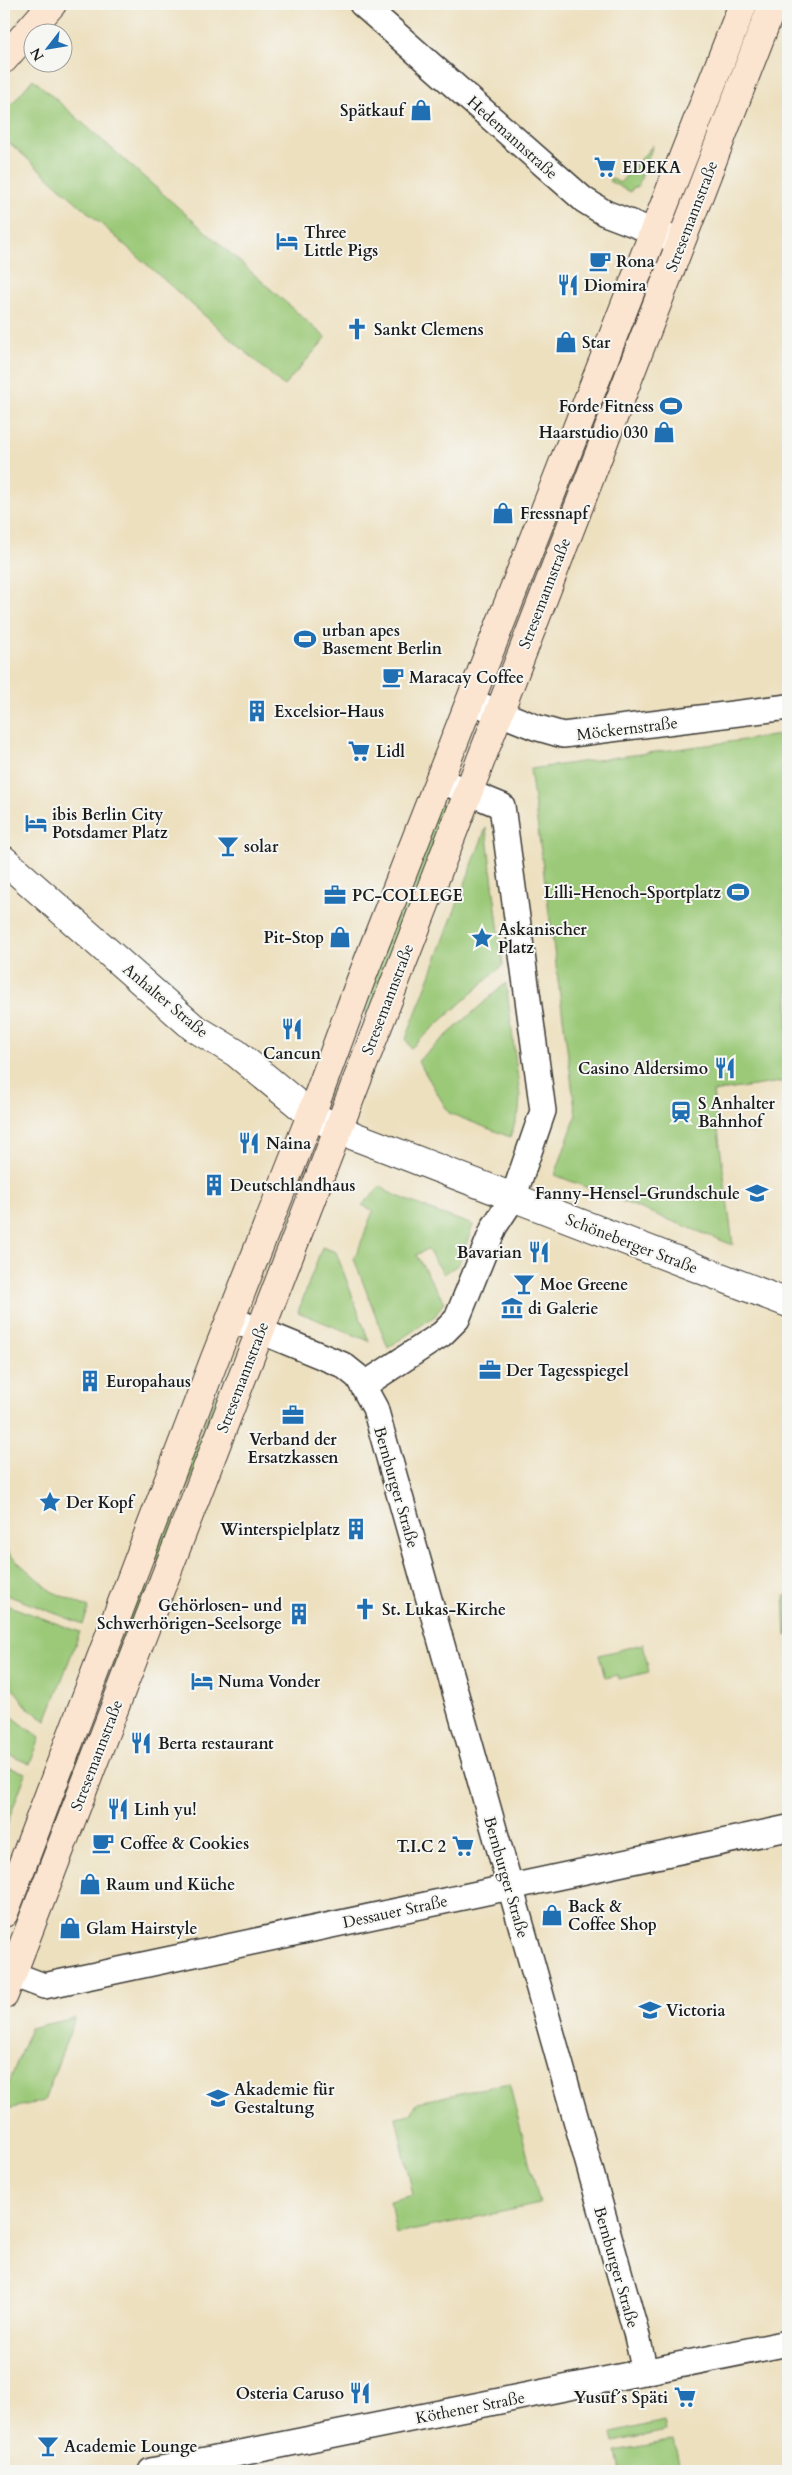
<svg xmlns="http://www.w3.org/2000/svg" width="792" height="2475" viewBox="0 0 792 2475" font-family="Cardo,serif">
<rect width="100%" height="100%" fill="#f6f6f2"/>
<filter id="ink" filterUnits="userSpaceOnUse"><feTurbulence type="fractalNoise" baseFrequency=".02" numOctaves="2"/><feDisplacementMap in="SourceGraphic" scale="10" xChannelSelector="R" yChannelSelector="G"/><feConvolveMatrix kernelMatrix="1 2 1 2 8 2 1 2 1" color-interpolation-filters="sRGB"/></filter>
<filter id="wash" filterUnits="userSpaceOnUse"><feTurbulence type="fractalNoise" baseFrequency=".0096" numOctaves="4" result="noise"/><feDisplacementMap in="SourceGraphic" scale="20" xChannelSelector="R" yChannelSelector="G"/><feGaussianBlur stdDeviation="1.12" result="paint"/><feColorMatrix in="noise" values="0 0 0 0 0 0 0 0 0 0 0 0 0 0 0 0 0 1.4 0 .05"/><feComposite in="paint" operator="in"/></filter>
<g filter="url(#wash)">
<rect width="100%" height="100%" fill="#ede0bf"/>
<!-- green -->
<g fill="#9bc978" stroke="#5c724a">
<path d="M33 79 326 338 284 386 4 138V113Z"/>
<path d="M653 145 638 186 633 188 630 192 609 181 611 178 620 183Z"/>
<path d="M788 734V1081L713 1092 733 1245 555 1175 576 1116 530 769Z"/>
<path d="M439 804 453 810 370 1013 361 1010Z"/>
<path d="M486 828 503 965 411 1048 406 1039Z"/>
<path d="M506 983 520 1096 519 1112 510 1137 449 1113 418 1061Z"/>
<path d="M381 1186 388 1192 433 1211 473 1225 459 1264 444 1274 427 1249 416 1255 444 1302 435 1316 388 1348 354 1259C362 1243 366 1228 373 1211L362 1205Z"/>
<path d="M322 1247 336 1252 369 1341 298 1312Z"/>
<path d="M216 1393 223 1397 159 1560 153 1558Z"/>
<path d="M4 1546 11 1556 51 1591 89 1608 83 1624 4 1594Z"/>
<path d="M142 1583 148 1586 96 1720 92 1719Z"/>
<path d="M788 1595V1634L786 1635 784 1596Z"/>
<path d="M4 1604 80 1632 46 1721 28 1708 4 1676Z"/>
<path d="M643 1644 649 1672 619 1679 618 1675 605 1678 599 1655Z"/>
<path d="M4 1705 14 1718 40 1738 30 1764 4 1753Z"/>
<path d="M80 1747 85 1749 41 1864 37 1862Z"/>
<path d="M4 1766 26 1773 4 1832Z"/>
<path d="M75 2018 44 2101 4 2110V2096L30 2028Z"/>
<path d="M509 2083 540 2204 396 2234 390 2201 413 2195 396 2117 411 2114 418 2102Z"/>
<path d="M664 2421 666 2431 614 2442 612 2433Z"/>
<path d="M674 2440 681 2471H620L616 2451Z"/>
</g>
</g>
<g filter="url(#ink)">
<g fill="none" stroke-linecap="round" stroke-linejoin="round">
<!-- minor casing -->
<g stroke="#3b3934" stroke-width="28">
<g id="minor">
<path d="M362 4 584 200 605 213 681 242"/>
<path d="M470 701 535 727 563 735 788 707"/>
<path d="M231 1319 343 1365 358 1377 375 1408 636 2332 645 2372"/>
<path d="M364 1385 442 1334 457 1319 494 1227 513 1198 543 1111 502 806 439 780"/>
<path d="M4 1971 44 1986 788 1828"/>
<path d="M151 2471 788 2343"/>
</g>
</g>
<!-- tertiary casing -->
<g stroke="#3b3934" stroke-width="30">
<path id="tertiary" d="M4 860 193 1027 236 1053 311 1115 354 1136 788 1303"/>
</g>
<!-- secondary casing -->
<g stroke="#3b3934" stroke-width="30">
<g id="secondary">
<path d="M4 59 52 4"/>
<path d="M4 1913 215 1358 311 1115 360 982 743 4"/>
<path d="M4 1995C260 1331 514 666 773 4"/>
</g>
</g>
<!-- minor -->
<use href="#minor" stroke="#fff" stroke-width="25"/>
<!-- tertiary -->
<use href="#tertiary" stroke="#fff" stroke-width="28"/>
<!-- secondary -->
<use href="#secondary" stroke="#fce5d0" stroke-width="28"/>
</g>
</g>
<!-- icons -->
<defs>
<g id="shop-bare" transform="scale(1.725)"><path d="M-5-2.5h2.3a2.7 3.5 0 0 1 5.4 0H5L5.5 6h-11ZM-1.5-2.5h3a1.5 2.3 0 0 0-3 0Z" fill="#1f6fb2" stroke="#f6f6f2" stroke-width="2.5" paint-order="stroke"/></g>
<g id="supermarket-bare" transform="scale(1.725)"><path d="M-6-5.5h2.5l.6 2H6L4.5 2H-2.5L-4.4-4H-6ZM-1.5 3.2a1.3 1.3 0 1 0 .1 0ZM3 3.2a1.3 1.3 0 1 0 .1 0Z" fill="#1f6fb2" stroke="#f6f6f2" stroke-width="2.5" paint-order="stroke"/></g>
<g id="hotel-bare" transform="scale(1.725)"><path d="M-6-4.5h1.5V1H6V5H4.5V3h-9V5H-6ZM-4 0a1.8 1.8 0 1 1 3.6 0ZM.5 0V-2.5h3Q6-2.5 6 0Z" fill="#1f6fb2" stroke="#f6f6f2" stroke-width="2.5" paint-order="stroke"/></g>
<g id="cafe-bare" transform="scale(1.725)"><path d="M-5.5-4.5H6V0H3Q3 3.5 0 3.5H-2.5Q-5.5 3.5-5.5 0ZM3-3.2v2h1.7v-2ZM-6 4.5H4V6H-6Z" fill="#1f6fb2" stroke="#f6f6f2" stroke-width="2.5" paint-order="stroke"/></g>
<g id="restaurant-bare" transform="scale(1.725)"><path d="M-5-6h1v4h1v-4h1v4h1v-4h1v5L-1.5 .5V6h-2V.5L-5-1ZM5-6V6H3V1.5H1.5Q1.5-4 5-6Z" fill="#1f6fb2" stroke="#f6f6f2" stroke-width="2.5" paint-order="stroke"/></g>
<g id="church-bare" transform="scale(1.725)"><path d="M-1.2-6h2.4v3.5h3.3v2.4h-3.3V6h-2.4V-.1h-3.3v-2.4h3.3Z" fill="#1f6fb2" stroke="#f6f6f2" stroke-width="2.5" paint-order="stroke"/></g>
<g id="stadium-bare" transform="scale(1.725)"><path d="M0-5a6.5 5 0 1 0 0 10a6.5 5 0 1 0 0-10ZM-3.5-1.8h7v3.6h-7Z" fill="#1f6fb2" stroke="#f6f6f2" stroke-width="2.5" paint-order="stroke"/></g>
<g id="building-bare" transform="scale(1.725)"><path d="M-4-6H4V6H1V3H-1V6H-4ZM-2.5-4.3h1.7v1.8h-1.7ZM.8-4.3h1.7v1.8H.8ZM-2.5-1h1.7V.8h-1.7ZM.8-1h1.7V.8H.8Z" fill="#1f6fb2" stroke="#f6f6f2" stroke-width="2.5" paint-order="stroke"/></g>
<g id="bar-bare" transform="scale(1.725)"><path d="M-6-5H6L.8 .8V4.5H3.5V6h-7V4.5H-.8V.8Z" fill="#1f6fb2" stroke="#f6f6f2" stroke-width="2.5" paint-order="stroke"/></g>
<g id="office-bare" transform="scale(1.725)"><path d="M-6-3h4V-5.5h4V-3h4V5H-6ZM-1-4.5V-3h2v-1.5ZM-6 0V1H6V0Z" fill="#1f6fb2" stroke="#f6f6f2" stroke-width="2.5" paint-order="stroke"/></g>
<g id="sight-bare" transform="scale(1.725)"><path d="M0-6L1.8-2.2L6-1.7L2.9 1.2L3.7 5.4L0 3.3L-3.7 5.4L-2.9 1.2L-6-1.7L-1.8-2.2Z" fill="#1f6fb2" stroke="#f6f6f2" stroke-width="2.5" paint-order="stroke"/></g>
<g id="station-bare" transform="scale(1.725)"><path d="M-3-6H3Q5-6 5-4V2Q5 4 3 4L4.5 6H3L1.5 4h-3L-3 6H-4.5L-3 4Q-5 4-5 2V-4Q-5-6-3-6ZM-3.5-4v3h7v-3ZM-3.5 1v1.5H-2V1ZM2 1v1.5H3.5V1Z" fill="#1f6fb2" stroke="#f6f6f2" stroke-width="2.5" paint-order="stroke"/></g>
<g id="school-bare" transform="scale(1.725)"><path d="M0-5L7-2L0 1L-7-2ZM-4 1L0 2.5L4 1V4Q0 6-4 4Z" fill="#1f6fb2" stroke="#f6f6f2" stroke-width="2.5" paint-order="stroke"/></g>
<g id="museum-bare" transform="scale(1.725)"><path d="M0-6L6-3V-2H-6V-3ZM-5-1h2V3h-2ZM-1-1h2V3h-2ZM3-1h2V3H3ZM-6 4H6V6H-6Z" fill="#1f6fb2" stroke="#f6f6f2" stroke-width="2.5" paint-order="stroke"/></g>
<g id="university-bare" transform="scale(1.725)"><path d="M0-5L7-2L0 1L-7-2ZM-4 1L0 2.5L4 1V4Q0 6-4 4Z" fill="#1f6fb2" stroke="#f6f6f2" stroke-width="2.5" paint-order="stroke"/></g>
</defs>
<g fill-rule="evenodd">
<use href="#shop-bare" x="421" y="110"/>
<use href="#supermarket-bare" x="605" y="167"/>
<use href="#hotel-bare" x="287" y="241"/>
<use href="#cafe-bare" x="600" y="261"/>
<use href="#restaurant-bare" x="568" y="285"/>
<use href="#church-bare" x="357" y="329"/>
<use href="#shop-bare" x="566" y="342"/>
<use href="#stadium-bare" x="671" y="406"/>
<use href="#shop-bare" x="664" y="432"/>
<use href="#shop-bare" x="503" y="513"/>
<use href="#stadium-bare" x="305" y="639"/>
<use href="#cafe-bare" x="393" y="677"/>
<use href="#building-bare" x="257" y="711"/>
<use href="#supermarket-bare" x="359" y="751"/>
<use href="#hotel-bare" x="36" y="823"/>
<use href="#bar-bare" x="228" y="846"/>
<use href="#stadium-bare" x="738" y="892"/>
<use href="#office-bare" x="335" y="895"/>
<use href="#shop-bare" x="340" y="937"/>
<use href="#sight-bare" x="482" y="938"/>
<use href="#restaurant-bare" x="292" y="1029"/>
<use href="#restaurant-bare" x="725" y="1068"/>
<use href="#station-bare" x="681" y="1112"/>
<use href="#restaurant-bare" x="249" y="1143"/>
<use href="#building-bare" x="214" y="1185"/>
<use href="#school-bare" x="757" y="1193"/>
<use href="#restaurant-bare" x="539" y="1252"/>
<use href="#bar-bare" x="524" y="1284"/>
<use href="#museum-bare" x="512" y="1308"/>
<use href="#office-bare" x="490" y="1370"/>
<use href="#building-bare" x="90" y="1381"/>
<use href="#office-bare" x="293" y="1415"/>
<use href="#sight-bare" x="50" y="1502"/>
<use href="#building-bare" x="356" y="1529"/>
<use href="#church-bare" x="365" y="1609"/>
<use href="#building-bare" x="299" y="1614"/>
<use href="#hotel-bare" x="202" y="1681"/>
<use href="#restaurant-bare" x="141" y="1743"/>
<use href="#restaurant-bare" x="118" y="1809"/>
<use href="#cafe-bare" x="103" y="1843"/>
<use href="#supermarket-bare" x="463" y="1846"/>
<use href="#shop-bare" x="90" y="1884"/>
<use href="#shop-bare" x="552" y="1915"/>
<use href="#shop-bare" x="70" y="1928"/>
<use href="#university-bare" x="650" y="2010"/>
<use href="#university-bare" x="218" y="2098"/>
<use href="#restaurant-bare" x="360" y="2393"/>
<use href="#supermarket-bare" x="685" y="2397"/>
<use href="#bar-bare" x="48" y="2446"/>
</g>
<g text-anchor="middle" stroke-width="4" stroke-linejoin="round" paint-order="stroke">
<!-- poi labels -->
<g font-size="16" font-weight="bold" fill="#1c1c1c" stroke="#f6f6f2" text-anchor="start">
<text x="404" y="116" text-anchor="end">Spätkauf</text>
<text x="622" y="173">EDEKA</text>
<text x="304" y="238">Three<tspan x="304" dy="18">Little Pigs</tspan></text>
<text x="616" y="267">Rona</text>
<text x="584" y="291">Diomira</text>
<text x="374" y="335">Sankt Clemens</text>
<text x="582" y="348">Star</text>
<text x="654" y="412" text-anchor="end">Forde Fitness</text>
<text x="648" y="438" text-anchor="end">Haarstudio 030</text>
<text x="520" y="519">Fressnapf</text>
<text x="322" y="636">urban apes<tspan x="322" dy="18">Basement Berlin</tspan></text>
<text x="409" y="683">Maracay Coffee</text>
<text x="274" y="717">Excelsior-Haus</text>
<text x="376" y="757">Lidl</text>
<text x="52" y="820">ibis Berlin City<tspan x="52" dy="18">Potsdamer Platz</tspan></text>
<text x="244" y="852">solar</text>
<text x="721" y="898" text-anchor="end">Lilli-Henoch-Sportplatz</text>
<text x="352" y="901">PC-COLLEGE</text>
<text x="498" y="935">Askanischer<tspan x="498" dy="18">Platz</tspan></text>
<text x="324" y="943" text-anchor="end">Pit-Stop</text>
<text x="292" y="1059" text-anchor="middle">Cancun</text>
<text x="708" y="1074" text-anchor="end">Casino Aldersimo</text>
<text x="698" y="1109">S Anhalter<tspan x="698" dy="18">Bahnhof</tspan></text>
<text x="266" y="1149">Naina</text>
<text x="230" y="1191">Deutschlandhaus</text>
<text x="740" y="1199" text-anchor="end">Fanny-Hensel-Grundschule</text>
<text x="522" y="1258" text-anchor="end">Bavarian</text>
<text x="540" y="1290">Moe Greene</text>
<text x="528" y="1314">di Galerie</text>
<text x="506" y="1376">Der Tagesspiegel</text>
<text x="106" y="1387">Europahaus</text>
<text x="293" y="1445" text-anchor="middle">Verband der<tspan x="293" dy="18">Ersatzkassen</tspan></text>
<text x="66" y="1508">Der Kopf</text>
<text x="340" y="1535" text-anchor="end">Winterspielplatz</text>
<text x="282" y="1611" text-anchor="end">Gehörlosen- und<tspan x="282" dy="18">Schwerhörigen-Seelsorge</tspan></text>
<text x="382" y="1615">St. Lukas-Kirche</text>
<text x="218" y="1687">Numa Vonder</text>
<text x="158" y="1749">Berta restaurant</text>
<text x="134" y="1815">Linh yu!</text>
<text x="120" y="1849">Coffee &amp; Cookies</text>
<text x="446" y="1852" text-anchor="end">T.I.C 2</text>
<text x="106" y="1890">Raum und Küche</text>
<text x="568" y="1912">Back &amp;<tspan x="568" dy="18">Coffee Shop</tspan></text>
<text x="86" y="1934">Glam Hairstyle</text>
<text x="666" y="2016">Victoria</text>
<text x="234" y="2095">Akademie für<tspan x="234" dy="18">Gestaltung</tspan></text>
<text x="344" y="2399" text-anchor="end">Osteria Caruso</text>
<text x="668" y="2403" text-anchor="end">Yusuf´s Späti</text>
<text x="64" y="2452">Academie Lounge</text>
</g>
<!-- street labels -->
<g font-size="16" fill="#1c1c1c" stroke="#f6f6f2">
<text transform="translate(513 137) rotate(42)" y="6">Hedemannstraße</text>
<text transform="translate(691 216) rotate(-69)" y="6">Stresemannstraße</text>
<text transform="translate(544 593) rotate(-69)" y="6">Stresemannstraße</text>
<text transform="translate(627 728) rotate(-7)" y="6">Möckernstraße</text>
<text transform="translate(387 999) rotate(-69)" y="6">Stresemannstraße</text>
<text transform="translate(166 1000) rotate(40)" y="6">Anhalter Straße</text>
<text transform="translate(632 1243) rotate(21)" y="6">Schöneberger Straße</text>
<text transform="translate(242 1377) rotate(-69)" y="6">Stresemannstraße</text>
<text transform="translate(397 1487) rotate(74)" y="6">Bernburger Straße</text>
<text transform="translate(96 1755) rotate(-69)" y="6">Stresemannstraße</text>
<text transform="translate(507 1877) rotate(74)" y="6">Bernburger Straße</text>
<text transform="translate(395 1911) rotate(-12)" y="6">Dessauer Straße</text>
<text transform="translate(617 2267) rotate(74)" y="6">Bernburger Straße</text>
<text transform="translate(470 2407) rotate(-11)" y="6">Köthener Straße</text>
</g>
</g>
<!-- margin -->
<rect width="792" height="2475" fill="none" stroke="#f6f6f2" stroke-width="20"/>
<!-- north arrow -->
<g transform="translate(48 48) rotate(239)"><circle r="24" fill="#f6f6f2" stroke="#9f9f9c"/>
<path d="M0-4L9 19L0 12L-9 19Z" fill="#1f6fb2"/>
<text y="-8" font-size="14" font-weight="bold" text-anchor="middle" fill="#1c1c1c">N</text>
</g>
</svg>
